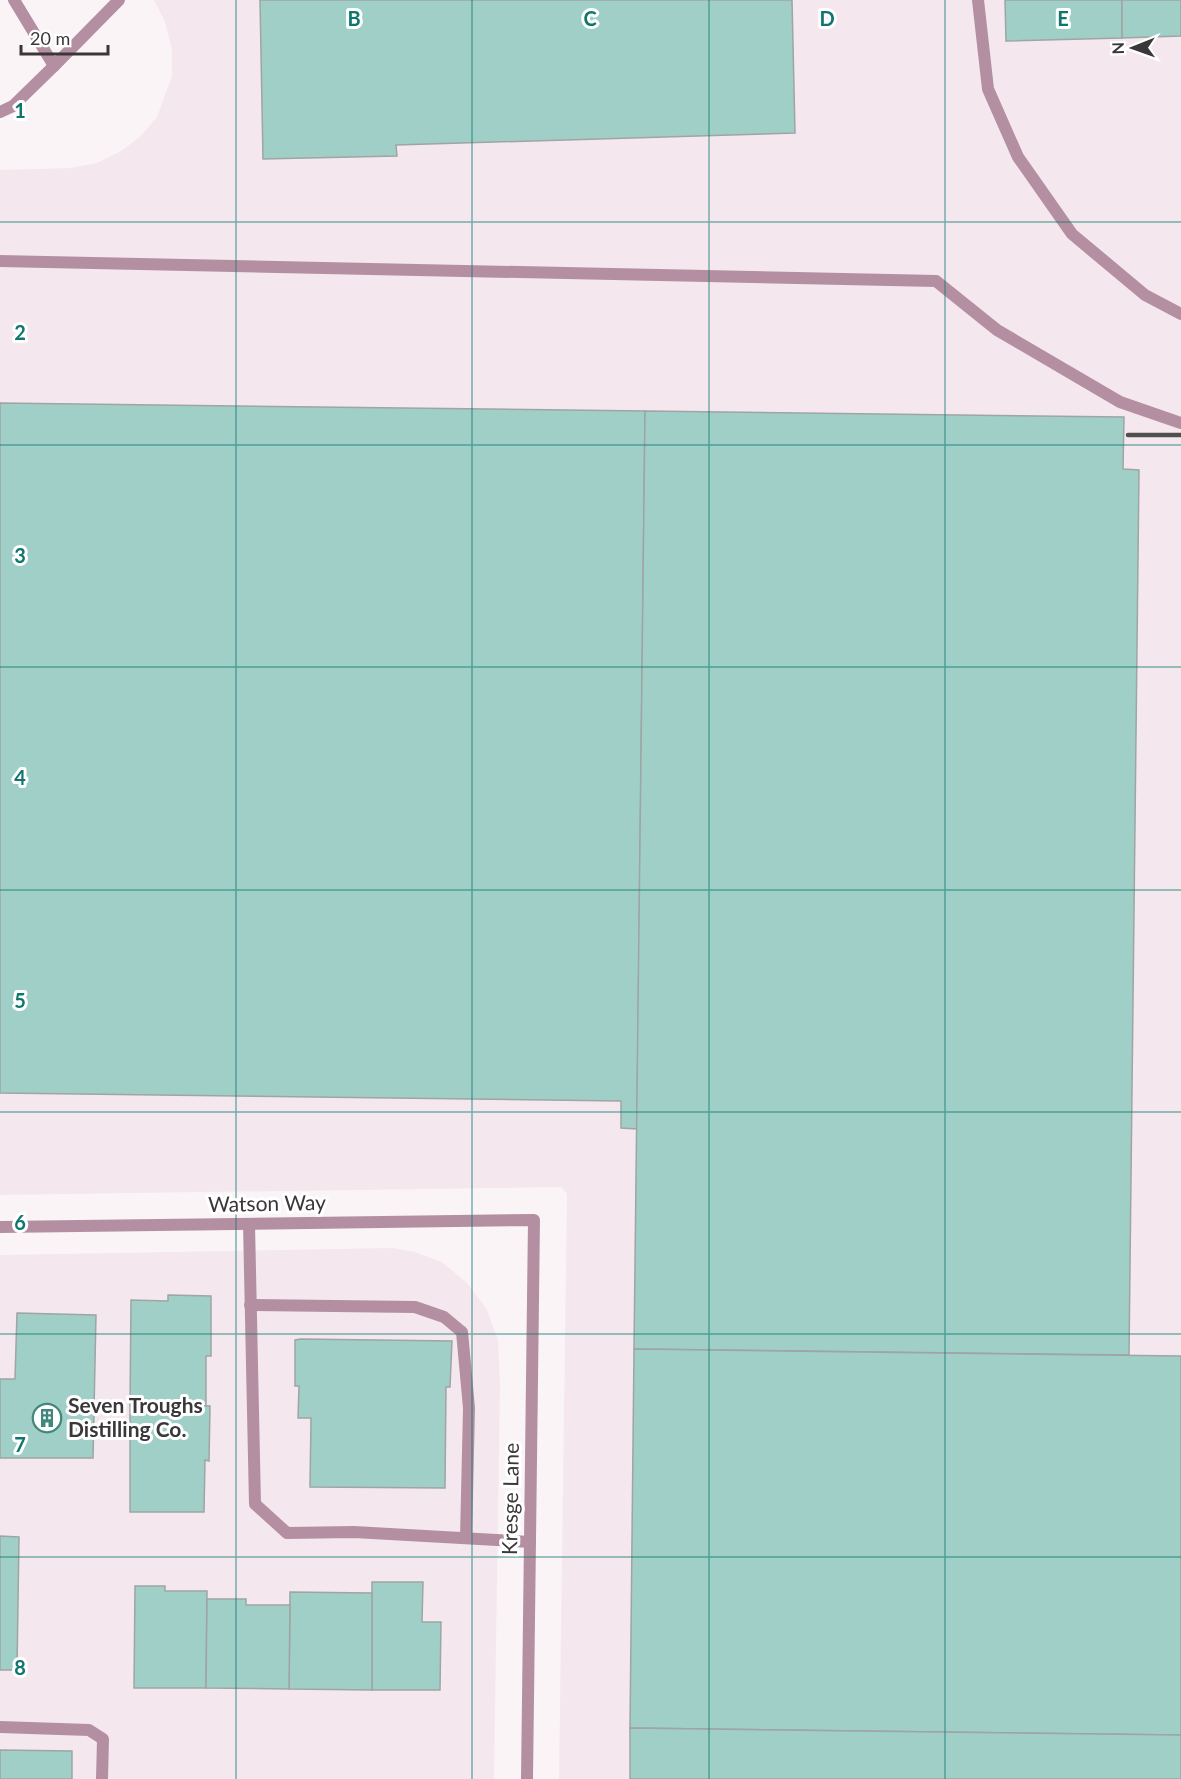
<svg xmlns="http://www.w3.org/2000/svg" width="1181" height="1779" viewBox="0 0 1181 1779" font-family="Lato,sans-serif">
<rect width="100%" height="100%" fill="#faf4f7"/>
<!-- built -->
<g fill="#f5e7ee">
<path d="M154 0H1181V1779H559L567 1194 561 1187 0 1195V170L71 168 97 163 121 151 141 136 157 117 172 76V50L165 22Z"/>
<path d="M392 1248 415 1252 442 1262 467 1283 486 1308 498 1340 500 1385 494 1779H0V1255Z"/>
</g>
<!-- building -->
<g fill="#9fcfc7" stroke="#9ea5a4" stroke-width="1.5">
<path d="M260 0H792L795 133 396 145 397 156 263 159Z"/>
<path d="M1005 0H1122V38L1006 41Z"/>
<path d="M1122 0H1181V36L1122 38Z"/>
<path d="M0 403 645 411 637 1129 621 1128V1101L0 1093Z"/>
<path d="M645 411 1124 417 1123 469 1139 470 1129 1355 634 1349Z"/>
<path d="M168 1295 211 1296V1356H206V1406L130 1405 131 1300 168 1301Z"/>
<path d="M17 1313 96 1315 93 1458H0V1379H15Z"/>
<path d="M301 1339 452 1341 450 1387H446L445 1488 310 1487 311 1418H298L299 1386H295V1340Z"/>
<path d="M634 1349 1181 1356V1735L630 1728Z"/>
<path d="M130 1405 210 1406 209 1461 205 1460 204 1512H130Z"/>
<path d="M0 1536 19 1537 17 1670H0Z"/>
<path d="M372 1582H423L422 1622H441L440 1690H372Z"/>
<path d="M135 1586H165V1591H207L206 1688H134Z"/>
<path d="M290 1592 372 1593V1690L289 1689Z"/>
<path d="M207 1599H246V1605H290L289 1689 206 1688Z"/>
<path d="M630 1728 1181 1735V1779H630Z"/>
<path d="M0 1750 72 1751V1779H0Z"/>
</g>
<g fill="none" stroke-linecap="round" stroke-linejoin="round">
<!-- lane -->
<g stroke="#b48fa2" stroke-width="12">
<path d="M14 0 54 66 119 0"/>
<path d="M978 0 988 89 1018 157 1072 234 1145 295 1181 314"/>
<path d="M0 261 936 281 997 330 1120 402 1181 423"/>
<path d="M249 1224 255 1504 287 1533 354 1532 530 1542"/>
<path d="M250 1305 415 1307 444 1317 462 1332 469 1408 466 1538"/>
<path d="M0 1727 89 1730 103 1739 102 1779"/>
</g>
<!-- street -->
<g stroke="#b48fa2" stroke-width="12">
<path d="M0 112 13 106 54 66"/>
<path d="M0 1227 534 1220 527 1779"/>
</g>
<!-- rail -->
<path stroke="#524f50" stroke-width="4.5" d="M1128 435H1181"/>
</g>
<!-- grid -->
<path fill="none" stroke="#0f766e" stroke-width="1.5" stroke-opacity="0.55" d="M236 0V1779M472 0V1779M709 0V1779M945 0V1779M0 222H1181M0 445H1181M0 667H1181M0 890H1181M0 1112H1181M0 1334H1181M0 1557H1181"/>
<!-- icons -->
<defs>
<g id="building-ring" transform="scale(1.5)"><circle r="9.5" fill="#fff" stroke="#42877c" stroke-width="1.5"/><path d="M-4-6H4V6H1V3H-1V6H-4ZM-2.5-4.3h1.7v1.8h-1.7ZM.8-4.3h1.7v1.8H.8ZM-2.5-1h1.7V.8h-1.7ZM.8-1h1.7V.8H.8Z" fill="#42877c"/></g>
</defs>
<g fill-rule="evenodd">
<use href="#building-ring" x="47" y="1418"/>
</g>
<g text-anchor="middle" stroke-width="6" stroke-linejoin="round" paint-order="stroke">
<!-- street labels -->
<g font-size="21" fill="#3a3738" stroke="#fff">
<text transform="translate(267 1204) rotate(-1)" y="7">Watson Way</text>
<text transform="translate(511 1499) rotate(-89)" y="7">Kresge Lane</text>
</g>
<!-- poi labels -->
<g font-size="21" font-weight="bold" fill="#3a3738" stroke="#fff" text-anchor="start">
<text x="68" y="1413">Seven Troughs<tspan x="68" dy="24">Distilling Co.</tspan></text>
</g>
</g>
<g font-size="20" text-anchor="middle" font-weight="bold" fill="#0f766e" stroke="#fff" stroke-width="6" stroke-linejoin="round" paint-order="stroke">
<text x="354" y="26">B</text>
<text x="590" y="26">C</text>
<text x="827" y="26">D</text>
<text x="1063" y="26">E</text>
<text x="20" y="118">1</text>
<text x="20" y="340">2</text>
<text x="20" y="563">3</text>
<text x="20" y="785">4</text>
<text x="20" y="1008">5</text>
<text x="20" y="1230">6</text>
<text x="20" y="1452">7</text>
<text x="20" y="1675">8</text>
</g>
<!-- north arrow -->
<g transform="translate(1133 48) rotate(269)" stroke="#ffffff" stroke-width="4.5" paint-order="stroke">
<path d="M0-4.5L10 22L0 15L-10 22Z" fill="#3a3738"/>
<text y="-9" font-size="16" font-weight="bold" text-anchor="middle" fill="#3a3738">N</text>
</g>
<!-- scale -->
<path d="M21 45v9h87v-9" fill="none" stroke="#3a3738" stroke-width="3"/>
<text x="30" y="45" font-size="18" fill="#3a3738" stroke="#ffffff" stroke-width="4.5" paint-order="stroke">20 m</text>
</svg>
